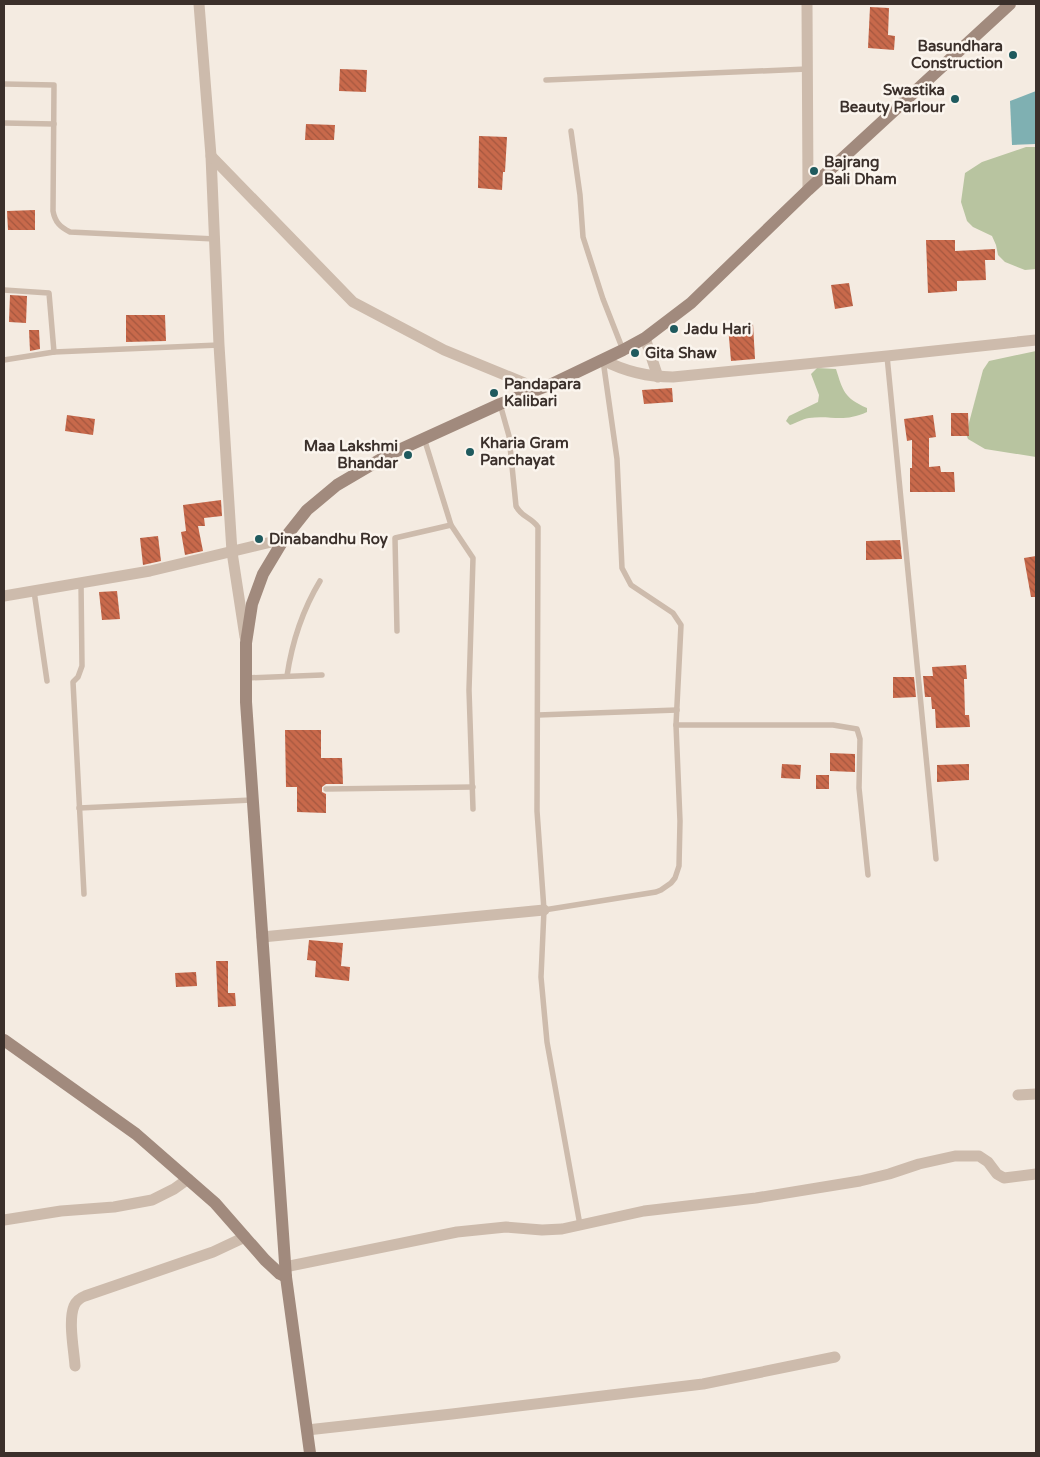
<svg xmlns="http://www.w3.org/2000/svg" width="1040" height="1457" viewBox="0 0 1040 1457" font-family="'Varela Round',sans-serif">
<defs>
<pattern id="building-back-hatch" width="6" height="6" patternUnits="userSpaceOnUse" patternTransform="scale(1.25)"><rect width="6" height="6" fill="#c8694b"/><path d="M-1 5l2 2M0 0l6 6M5-1l2 2" fill="none" stroke="#a4573f"/></pattern>
</defs>
<rect width="100%" height="100%" fill="#f4ebe1"/>
<!-- green -->
<g fill="#b8c4a0">
<path d="M1026 147H1036V269L1025 270 1005 262 998 255 996 245 992 236 973 227 967 221 961 202 965 173 982 162Z"/>
<path d="M1036 351V457L985 449 968 439 966 434 983 370 989 361Z"/>
<path d="M817 368 836 369C843 391 844 398 867 408V412C843 423 832 415 809 418 802 419 796 423 790 425L786 421 789 416 818 402 819 395 811 374Z"/>
</g>
<!-- water -->
<path fill="#7fb0b2" d="M1036 91V144L1012 145 1010 101Z"/>
<!-- building -->
<g fill="url(#building-back-hatch)">
<path d="M870 7 889 8 888 35 895 36 894 50 868 48Z"/>
<path d="M340 69 367 70 366 92 339 91Z"/>
<path d="M306 124 335 125 334 140H305Z"/>
<path d="M479 136 507 137 505 172H503L502 190 478 188Z"/>
<path d="M35 210V230H8L7 211Z"/>
<path d="M926 240H955V251L995 249V260H985L986 280 957 281V291L928 293Z"/>
<path d="M849 283 853 306 835 309 831 285Z"/>
<path d="M10 295 27 296 26 323 9 322Z"/>
<path d="M126 315H165L166 341 126 342Z"/>
<path d="M753 324 755 359 731 361 728 326Z"/>
<path d="M29 330H39L40 349 30 351Z"/>
<path d="M672 388 673 402 644 404 642 390Z"/>
<path d="M951 413H968L969 436H951Z"/>
<path d="M67 415 95 419 93 435 65 431Z"/>
<path d="M933 415 936 437 929 438V467L940 466 941 472H954L955 492H910V468H912V440L907 441 904 419Z"/>
<path d="M221 500 222 516 204 518 205 526H198L203 551 185 555 181 532 186 531 183 505Z"/>
<path d="M158 536 161 561 143 565 140 538Z"/>
<path d="M900 540 902 559 866 560V541Z"/>
<path d="M1036 556V597H1031L1024 558Z"/>
<path d="M117 591 120 619 102 620 99 592Z"/>
<path d="M966 665 967 679H964L965 715H969L970 727 936 728 935 709H932L931 697H925L923 676H933L932 667Z"/>
<path d="M893 677H914L916 697 893 698Z"/>
<path d="M285 730H321V758H342L343 784H326L322 787V792L326 794V813L297 812V787H286Z"/>
<path d="M830 753 855 754V772L830 771Z"/>
<path d="M782 764 801 765 800 779 781 778Z"/>
<path d="M969 764V780L937 782V765Z"/>
<rect x="816" y="775" width="13" height="14"/>
<path d="M309 940 343 943 341 966 350 967 349 981 315 977 316 961 307 960Z"/>
<path d="M216 961H228V993H235L236 1006 218 1007Z"/>
<path d="M196 972 197 986 176 987 175 973Z"/>
</g>
<g fill="none" stroke-linecap="round" stroke-linejoin="round">
<!-- lane -->
<g stroke="#cdbbac" stroke-width="5.5">
<path d="M546 80 807 69"/>
<path d="M4 84 54 85 53 211C55 222 60 227 70 232L215 239"/>
<path d="M4 123 54 124"/>
<path d="M571 131 580 195 583 237 603 299 623 350"/>
<path d="M4 290 49 293 54 352"/>
<path d="M887 356 936 859"/>
<path d="M4 360 54 352 219 345"/>
<path d="M500 404 509 436 516 506C521 517 531 517 538 527L537 811 544 910 541 977 547 1042 580 1225"/>
<path d="M424 438 451 525 473 558 469 690 473 809"/>
<path d="M81 583 82 666 78 677 73 682 84 894"/>
<path d="M34 591 47 681"/>
<path d="M397 631 395 538 451 525"/>
<path d="M287 676C292 642 302 611 320 581"/>
<path d="M246 678 322 675"/>
<path d="M538 715 677 710"/>
<path d="M676 725H833L857 729 860 739 859 788 868 875"/>
<path d="M326 789 473 787"/>
<path d="M79 808 252 800"/>
<path d="M544 910 656 892 661 890 671 883 675 878 679 866 680 821 676 725 681 625 673 613 631 585 622 568 617 459 603 360"/>
</g>
<!-- street -->
<g stroke="#cdbbac" stroke-width="11">
<path d="M199 4 211 156 219 345 232 552 245 637"/>
<path d="M807 4 808 190"/>
<path d="M211 156 353 302 444 350 539 389"/>
<path d="M645 338 658 377"/>
<path d="M603 360C626 372 647 377 673 377L887 356 1036 340"/>
<path d="M4 596 150 571 284 539"/>
<path d="M262 937 544 910"/>
<path d="M1018 1095 1036 1094"/>
<path d="M4 1220 61 1211 114 1207 152 1200 174 1189 188 1179"/>
<path d="M285 1267 457 1232 506 1227 542 1230 562 1229 644 1211 756 1198 860 1181 889 1174 919 1164 955 1156H979L988 1162 997 1174 1004 1178 1036 1174"/>
<path d="M75 1366C74 1350 68 1321 74 1306 76 1301 80 1298 85 1296L213 1252 245 1237"/>
<path d="M307 1430 452 1414 703 1384 835 1357"/>
</g>
<!-- secondary -->
<g stroke="#a18a7d" stroke-width="12">
<path d="M4 1040 136 1134 215 1203 265 1260 280 1274 286 1277"/>
<path d="M310 1453 286 1277 246 702V643L252 604 263 574 284 539 307 510 337 485 388 455 500 404 552 384 623 350 645 338 691 303 808 190 1010 4"/>
</g>
</g>
<!-- markers -->
<g fill="#1f5a5e" stroke="#fbf5ee" stroke-width="2">
<circle cx="1013" cy="55" r="5"/>
<circle cx="955" cy="99" r="5"/>
<circle cx="814" cy="171" r="5"/>
<circle cx="674" cy="329" r="5"/>
<circle cx="635" cy="353" r="5"/>
<circle cx="494" cy="393" r="5"/>
<circle cx="470" cy="452" r="5"/>
<circle cx="408" cy="455" r="5"/>
<circle cx="259" cy="539" r="5"/>
</g>
<g text-anchor="middle" stroke-width="5" stroke-linejoin="round" paint-order="stroke">
<!-- poi labels -->
<g font-size="15" font-weight="bold" fill="#3b302b" stroke="#fbf5ee" text-anchor="start">
<text x="1003" y="51" text-anchor="end">Basundhara<tspan x="1003" dy="17">Construction</tspan></text>
<text x="945" y="95" text-anchor="end">Swastika<tspan x="945" dy="17">Beauty Parlour</tspan></text>
<text x="824" y="167">Bajrang<tspan x="824" dy="17">Bali Dham</tspan></text>
<text x="684" y="334">Jadu Hari</text>
<text x="645" y="358">Gita Shaw</text>
<text x="504" y="389">Pandapara<tspan x="504" dy="17">Kalibari</tspan></text>
<text x="480" y="448">Kharia Gram<tspan x="480" dy="17">Panchayat</tspan></text>
<text x="398" y="451" text-anchor="end">Maa Lakshmi<tspan x="398" dy="17">Bhandar</tspan></text>
<text x="269" y="544">Dinabandhu Roy</text>
</g>
</g>
<!-- border -->
<rect width="1040" height="1457" fill="none" stroke="#3b302b" stroke-width="10"/>
</svg>
